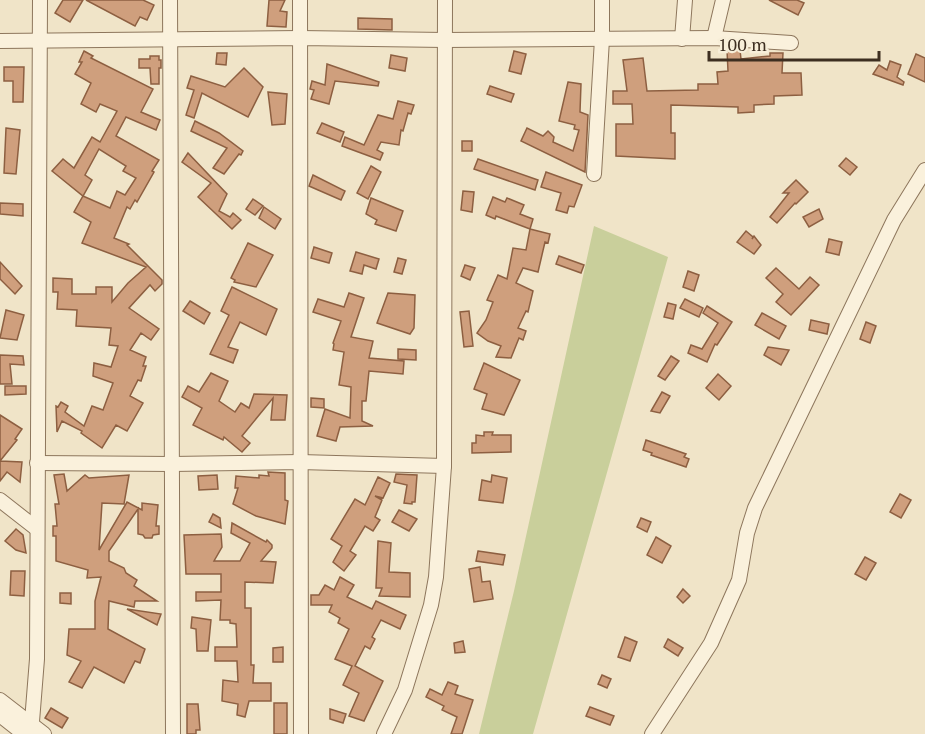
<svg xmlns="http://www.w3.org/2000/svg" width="925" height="734" viewBox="0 0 925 734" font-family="'PT Serif',serif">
<rect width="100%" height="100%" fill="#f0e4c8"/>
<!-- green -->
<path fill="#c9cf9b" d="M594 226 668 257 533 734H479L514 591Z"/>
<!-- building -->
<g fill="#cf9f7d" stroke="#8d5f41" stroke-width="1.5">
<path d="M63 0H83L70 22 55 13Z"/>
<path d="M86 0H143L154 5 147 20 140 17 135 26Z"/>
<path d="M269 0H285L280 11 287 12 286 27 267 26Z"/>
<path d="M769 0H797L804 3 798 15Z"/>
<path d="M358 18 392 19V30L358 29Z"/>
<path d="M727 50H740L741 59 770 56V53H783L782 73H801L802 95 774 96V104L754 105V112L738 113V107L671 105V133H675V159L616 156V124H633L632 104H613V91H627L623 60 643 58 647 91 698 90V84H718L717 72 728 71Z"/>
<path d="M84 51 93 56 91 58 153 89 141 112 160 120 156 130 126 117 116 136 159 160 152 171 154 172 137 202 135 200 130 209 127 207 114 238 129 244 127 245 162 280V284L155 291 150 285 129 308 159 329 151 340 141 333 130 350 146 357 143 366H146L141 381 138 380 130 396 143 403 127 431 116 425 102 448 81 433 82 431 62 421 57 432 56 406 58 407 61 402 68 406 65 412 84 426 92 406 103 410 113 383 93 376 94 363 111 367 118 346 109 345 111 328 76 326 77 310 57 309 58 292H53V278L72 279V294H96V287H112V302L128 283 146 267 82 243 91 222 74 212 83 196 110 208 117 191 125 195 136 178 123 171 126 166 99 149 85 175 92 180 83 196 52 171 63 159 74 168 92 137 100 142 117 111 100 104 96 112 81 104 91 83 75 74 82 62H79Z"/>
<path d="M514 51 526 54 521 74 509 71Z"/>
<path d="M217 53H227L226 65 216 64Z"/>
<path d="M916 54 925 58V82L908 74Z"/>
<path d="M391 55 407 58 405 71 389 68Z"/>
<path d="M150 56H159V60H161V68H159V84H151L150 68H139V59H150Z"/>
<path d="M890 61 901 65 897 77 904 82 903 85 873 74 879 65 887 70Z"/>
<path d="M327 64 379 82 378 86 335 81 329 104 311 99 314 90 310 89 312 81 325 85Z"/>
<path d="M4 67H24L23 102H13V81H4Z"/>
<path d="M244 68 263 87 248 117 202 93 194 118 186 115 194 90 187 88 191 76 225 87Z"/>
<path d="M568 82 581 84 580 112 588 115 585 172 521 141 527 128 543 136 548 131 554 137 553 142 573 151 579 130 574 129 575 125 559 121Z"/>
<path d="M490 86 514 94 511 102 487 94Z"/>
<path d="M268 92 287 94 285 124 272 125Z"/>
<path d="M398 101 414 105 411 114 408 113 403 131 401 130 399 145 381 142 377 150 383 153 380 160 342 146 345 137 364 145 378 115 393 119Z"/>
<path d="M195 121 219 133 243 151 241 155 239 154 224 174 213 168 227 148 191 131Z"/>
<path d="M322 123 344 132 340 142 317 133Z"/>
<path d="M6 128 20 130 16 174 4 173Z"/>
<rect x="462" y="141" width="10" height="10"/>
<path d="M188 153 227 194 219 211 230 217 233 213 241 220 232 229 198 197 211 183 182 162Z"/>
<path d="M846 158 857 167 850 175 839 166Z"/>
<path d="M478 159 538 180 535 190 474 169Z"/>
<path d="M371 166 381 172 368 199 357 193Z"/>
<path d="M546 172 582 185 574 207 569 206 567 213 556 210 561 193 541 187Z"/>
<path d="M313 175 345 191 341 200 309 186Z"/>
<path d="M796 180 808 192 796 204 795 203 777 223 770 217 789 193H783Z"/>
<path d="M463 191 474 192 472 212 461 210Z"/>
<path d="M493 197 505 202 507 198 524 205 520 214 533 219 530 229 496 216 495 219 486 215Z"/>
<path d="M371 198 403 211 396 231 375 224 377 220 366 214Z"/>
<path d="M253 199 263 206 255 215 246 209Z"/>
<path d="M0 203 23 204V216L0 214Z"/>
<path d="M264 207 281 219 275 229 259 218Z"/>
<path d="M819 209 823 219 809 227 803 217Z"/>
<path d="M530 229 550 234 548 243 545 242 538 272 523 268 516 283 533 291 528 312 526 311 518 328 526 331 523 340 519 338 511 358 496 357 501 346 488 341 477 333 486 320 493 302 487 300 498 275 507 279 513 248 526 250Z"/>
<path d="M746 231 753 237 752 239 754 236 761 245 754 254 737 242Z"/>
<path d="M829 239 842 242 839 255 826 252Z"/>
<path d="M248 243 273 255 256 287 234 282 235 280 231 278Z"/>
<path d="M314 247 332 253 329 263 311 258Z"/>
<path d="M356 252 379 259 376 269 364 265 362 274 350 271Z"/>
<path d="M559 256 584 265 581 273 556 264Z"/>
<path d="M398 258 406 260 402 274 394 272Z"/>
<path d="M0 262 22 286 15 294 0 279Z"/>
<path d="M465 265 475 268 470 280 461 276Z"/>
<path d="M776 268 799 289 810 277 819 285 791 315 776 302 783 294 766 278Z"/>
<path d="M688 271 699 275 694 291 683 287Z"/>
<path d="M232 287 277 309 266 335 240 322 228 347 238 350 233 363 210 354 229 315 221 311Z"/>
<path d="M349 293 364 298 351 337 373 341 369 358 404 361 403 374 369 371 366 401H362V421L373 426 340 427 336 441 317 436 325 409 350 418 351 387 339 385 344 352 333 350 334 344 333 343 341 321 313 312 318 299 344 307Z"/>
<path d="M388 293 415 295 414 328 410 334 377 323Z"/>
<path d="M685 299 703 308 699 317 680 308Z"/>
<path d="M190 301 210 313 204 324 183 311Z"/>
<path d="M668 303 676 305 673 319 664 317Z"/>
<path d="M707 306 732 322 717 345 715 344 707 362 688 353 691 345 702 349 718 323 703 313Z"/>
<path d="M6 310 24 315 17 340 0 338Z"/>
<path d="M469 311 473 346 464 347 460 312Z"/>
<path d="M762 313 786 326 779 339 755 325Z"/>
<path d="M811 320 829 324 827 334 809 330Z"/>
<path d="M866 322 876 326 870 343 860 339Z"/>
<path d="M768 347 789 350 781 365 764 355Z"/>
<path d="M398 349 416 350V360L398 359Z"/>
<path d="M0 355 23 356 24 365 10 364 12 384H0Z"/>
<path d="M671 356 679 361 665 380 658 376Z"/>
<path d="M484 363 520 380 504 415 482 409 487 394 474 389Z"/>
<path d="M211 373 228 381 219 401 235 412 241 403 249 408 254 394 287 395 285 420H271L273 398 242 436 250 443 242 452 224 437 223 440 193 425 202 408 182 397 188 386 199 392Z"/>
<path d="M718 374 731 386 719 400 706 388Z"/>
<path d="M5 386H26V394L5 395Z"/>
<path d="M662 392 670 396 660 413 651 411Z"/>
<path d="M311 398 324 399V408L311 407Z"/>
<path d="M0 415 22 429 15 439 17 440 0 461 22 462 20 482 7 472 0 481Z"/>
<path d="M484 432H493L492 435H511V452L472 453V443H476V435L484 436Z"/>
<path d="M646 440 686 454 684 457 689 459 686 467 651 455 652 453 643 450Z"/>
<path d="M268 472 285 473V500L288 501 285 524 256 516 233 504 238 488H235L236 476 259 478V475L269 476Z"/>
<path d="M64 474 67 491 85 475 89 478 129 475 124 504 102 503 99 550 127 502 142 510V503L158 505 156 526H159V534L153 535 152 538H145L143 535 138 534V509L109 551V561L124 568 126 573 137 580 134 586 157 601H135L134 607 109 601 108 629 145 649 140 663 135 661 124 683 94 667 82 688 69 682 81 661 67 655 69 629H95V601L101 577 87 578 88 570 56 561V536H53V526H57L55 504H59L54 475Z"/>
<path d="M396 474 417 475 415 502H412V504L404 503 407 485 394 482Z"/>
<path d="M217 475 218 489 199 490 198 476Z"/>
<path d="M492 475 507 478 503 503 479 500 482 480 491 482Z"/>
<path d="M378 477 390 483 383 498 375 496 382 500 375 517 380 520 373 531 365 526 350 551 356 555 344 571 333 562 342 546 331 539 355 499 365 505Z"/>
<path d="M900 494 911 500 901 518 890 512Z"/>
<path d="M399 510 417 519 409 531 392 522Z"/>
<path d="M213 514 220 518 221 528 209 522Z"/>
<path d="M641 518 651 522 647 532 637 527Z"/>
<path d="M232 523 266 542 267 540 272 545V548L261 561 276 562 273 583 245 582V608H251V665H254L253 683H271V701H249L245 717 237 715 238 704 222 701 223 680 238 682 237 661H215V647H237L236 624 230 623V620H220L221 600 196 601V592H221V574H186L184 535 221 534 222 547 214 561H240L250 543 231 533Z"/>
<path d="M16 529 23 535 26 553 16 550 5 541Z"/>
<path d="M656 537 671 546 662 563 647 555Z"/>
<path d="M378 541 391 543 389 572 410 573V597L379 596 382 588H376Z"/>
<path d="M478 551 505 555 503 565 476 561Z"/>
<path d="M865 557 876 563 866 580 855 574Z"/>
<path d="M480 567 482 582 490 581 493 599 474 602 469 569Z"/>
<path d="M11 571H25L24 596 10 595Z"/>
<path d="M340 577 354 585 347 597 372 609 376 601 406 615 400 629 381 620 372 637 375 639 370 649 365 646 355 666 383 681 364 721 349 716 359 693 343 685 352 666 335 659 349 629 338 623 340 618 329 612 332 605H311V595H319L325 585 334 590Z"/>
<path d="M683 589 690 596 683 603 677 597Z"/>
<path d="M60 593H71V604L60 603Z"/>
<path d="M127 609 161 614 157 625Z"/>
<path d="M192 617 211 620 208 651H197L196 629 191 628Z"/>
<path d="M625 637 637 642 630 661 618 657Z"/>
<path d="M668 639 683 648 678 656 664 647Z"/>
<path d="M463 641 465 652 455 653 454 643Z"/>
<path d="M283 647V662H273V648Z"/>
<path d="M602 675 611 679 607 688 598 684Z"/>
<path d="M448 682 458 686 455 694 473 700 462 734H451L457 717 442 710 444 706 426 697 430 689 442 695Z"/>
<rect x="274" y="703" width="13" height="31"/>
<path d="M187 704H198L200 730H196V734H187Z"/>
<path d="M590 707 614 716 610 725 586 716Z"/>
<path d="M51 708 68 718 62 728 45 718Z"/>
<path d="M330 709 346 714 343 723 330 719Z"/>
</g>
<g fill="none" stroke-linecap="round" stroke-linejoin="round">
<!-- minor casing -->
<g stroke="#8d765c" stroke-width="16">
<g id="minor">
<path d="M170 0 173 734"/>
<path d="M300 0 301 734"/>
<path d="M714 38 723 0"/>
<path d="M682 39 685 0"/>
<path d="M0 41 300 38 445 40 714 38 791 43"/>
<path d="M594 174 602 39V0"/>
<path d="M37 463 172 464 300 462 444 466"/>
<path d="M0 500 37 529"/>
<path d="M0 700 44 734"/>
<path d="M0 715 24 734"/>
<path d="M31 734 37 659 40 0"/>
<path d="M384 734 405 690 431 605 436 577 444 466 445 0"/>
<path d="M652 734 711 643 739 580 747 533 755 508 894 220 925 170"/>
</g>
</g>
<!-- minor -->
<use href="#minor" stroke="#faf1dc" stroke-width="14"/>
</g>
<!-- scale -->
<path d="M709 51v9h170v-9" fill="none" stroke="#3d2e20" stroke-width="3"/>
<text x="718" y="51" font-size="18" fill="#3d2e20" stroke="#f7eed8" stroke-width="4.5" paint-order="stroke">100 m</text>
</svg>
